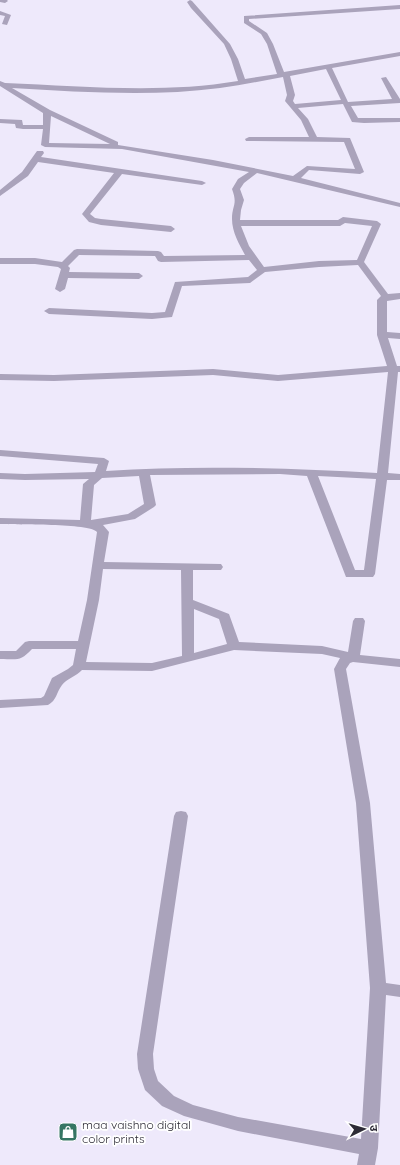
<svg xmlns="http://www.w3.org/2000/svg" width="400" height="1165" viewBox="0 0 400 1165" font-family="Quicksand,'Noto Sans Devanagari',sans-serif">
<rect width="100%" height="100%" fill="#eee9fb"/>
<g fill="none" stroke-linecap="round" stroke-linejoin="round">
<!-- minor -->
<g fill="#aaa3bb" fill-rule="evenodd">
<path d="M0 0H7L8 1 5 3 0 2Z"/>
<path d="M190 0 192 1 230 44 238 59 245 79 277 74 267 44 261 34 244 23V16L400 5V9L249 19V21L267 33 273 44 284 72 400 52V56L332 68 348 102 392 99 381 78 386 77 400 99V103L351 106 358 118H400V122L364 123 352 122 343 104 298 108 308 119 317 137 350 138 364 172 360 174 309 170 301 178 400 203V207L257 173 244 183 240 189 244 200 241 210 240 220H338L343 217 377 221 381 224 364 262 388 294 400 293V299L387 301V332L400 333V339L388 338 397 366H400V372H398L388 473 400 474V480H387L375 574 373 577H346L307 476 280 474 150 475 156 505 154 507 135 519 103 525 109 532 104 562 221 564 223 567 221 570H193V600L229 614 239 642 322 646 348 652 353 621 355 618H363L365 621 360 655 400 659V667L353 662 350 663 346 669 370 803 386 983 400 985V997L386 995 378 1148 375 1165H357L359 1154 238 1131 184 1116 162 1106 145 1090 138 1069 137 1054 174 816 176 812 181 811 186 812 188 816 153 1054 154 1069 158 1081 174 1096 193 1105 238 1117 361 1139 370 988 356 803 334 669 340 658 322 654 234 650 152 671 82 670C77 676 66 679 62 685 56 693 57 700 48 705L0 708V700L41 698 44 696 52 678 68 669 73 665 76 649H32C20 662 17 659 0 659V651H16L25 642 29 641H78L87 600 97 532C90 523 15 525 0 524V518L80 520 83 484 89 479 25 480 0 479V473L25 474 95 472 98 464 0 456V450L104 458 109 461 106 471C196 465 287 468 377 473L388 372 278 381 213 375 54 381 0 380V374L54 375 213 369 278 375 387 366 377 335V300L381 296 358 265 319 267 265 272 250 283 182 286 172 317 152 319 49 314 44 311 49 308 152 313 165 312 175 282 248 277 257 270 249 260 161 262 158 261 155 256 79 255 68 266 70 268 69 272 139 273 143 276 139 279 68 278 65 289 60 292 55 289 61 269 58 267 35 264H0V258H35L62 262 74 250 77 249 158 251 161 252 164 256 245 255C239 244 232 232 232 219 232 205 238 205 232 189L238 179 249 172 122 149 45 147 41 145 43 129H23L16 128 15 124 0 123V119L22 120 23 125H43V113L0 86V81L5 83C82 86 161 94 238 81L231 59 224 44 191 8 187 2ZM326 69 341 100 295 104 293 101 295 95 290 76ZM283 77 287 95 285 101 301 120 309 137H249L245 139 246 141 344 142 355 169 307 166 293 176 213 160 118 145V142L50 110 12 88C81 92 152 97 220 88 241 85 262 81 283 77ZM51 116 110 144 49 143ZM345 223 372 226 357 260 319 261 264 267 249 246 241 226H340ZM139 476 144 504 128 514 91 520 94 485 102 478ZM318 476 376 479 364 570H355ZM103 569 181 570 182 656 152 663 86 662 99 600ZM194 609 219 619 227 644 194 653Z"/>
<path d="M0 11 11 15 7 25 2 24 5 16 0 15Z"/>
<path d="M37 151H43L44 153 41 157 202 181 206 183 202 185 122 174 90 214 95 218 101 219 171 226 175 229 171 232 101 225 89 222 82 214 114 173 38 162 28 176 0 196V190L22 172Z"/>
</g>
</g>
<!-- icons -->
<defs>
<g id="shop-square" transform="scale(1)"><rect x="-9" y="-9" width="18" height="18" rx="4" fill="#357563" stroke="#fff"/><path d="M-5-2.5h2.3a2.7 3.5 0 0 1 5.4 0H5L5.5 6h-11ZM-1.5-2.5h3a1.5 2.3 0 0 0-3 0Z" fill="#fff"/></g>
</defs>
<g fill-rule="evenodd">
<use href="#shop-square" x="68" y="1132"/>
</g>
<g text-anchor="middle" stroke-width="3.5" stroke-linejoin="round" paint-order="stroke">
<!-- near-poi labels -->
<g font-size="12" fill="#2d2b36" stroke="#fff" text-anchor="start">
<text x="82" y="1129">maa vaishno digital<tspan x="82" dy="14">color prints</tspan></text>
</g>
</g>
<!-- north arrow -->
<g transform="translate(364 1129) rotate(85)" stroke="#ffffff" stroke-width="3" paint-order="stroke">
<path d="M0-3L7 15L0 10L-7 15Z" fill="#2d2b36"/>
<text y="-6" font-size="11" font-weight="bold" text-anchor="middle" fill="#2d2b36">उ</text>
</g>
</svg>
